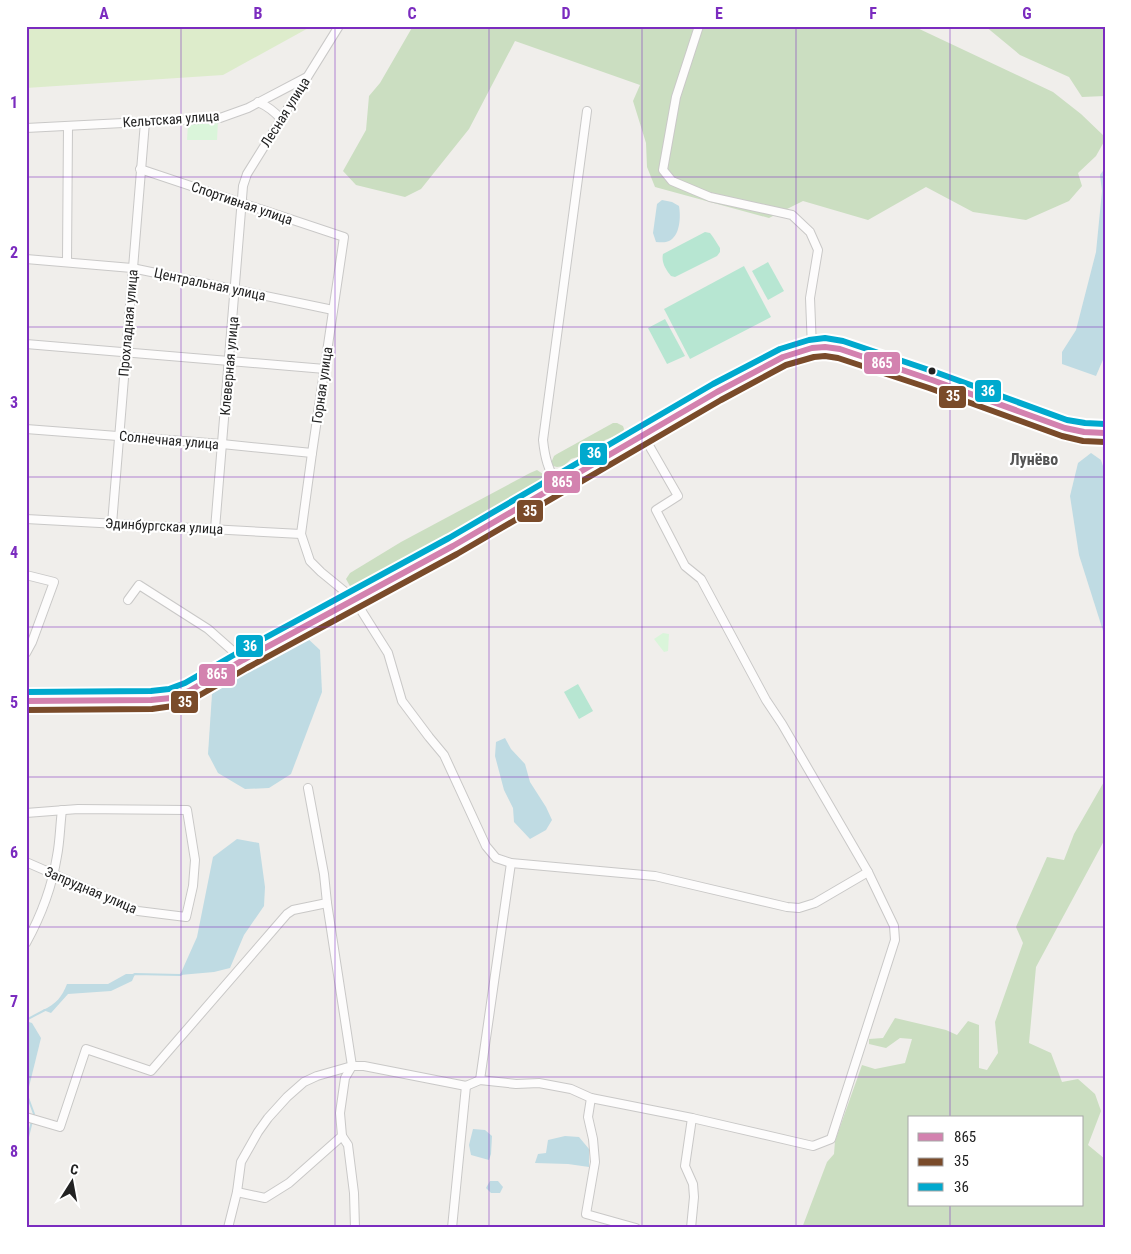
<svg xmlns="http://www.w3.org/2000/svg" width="1131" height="1254" viewBox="0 0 1131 1254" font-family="'Roboto Condensed',sans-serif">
<rect width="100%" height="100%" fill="#f0eeeb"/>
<!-- grass -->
<path fill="#ddeccb" d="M26 26H312L223 75 26 88Z"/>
<!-- forest -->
<g fill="#cbdec1" fill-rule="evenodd">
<path d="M413 26H913L1053 92 1081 114 1105 137V140L1096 156 1078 173 1082 186 1069 201 1026 220 973 212 926 187 868 220 803 201 769 218 655 187 647 167 646 143 633 101 640 85 515 41 469 129 421 189 405 197 356 185 343 171 366 130 369 96 380 83Z"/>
<path d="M985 26H1105V96L1082 97 1069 77 1020 55Z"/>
<path d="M613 423H617L623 426 624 429 623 433 605 440 599 448 593 452 571 459 564 466 557 467 553 466 551 463 554 456 557 454Z"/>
<path d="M537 470 543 474 541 481 351 588 346 579 350 573 401 542 530 473Z"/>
<path d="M1105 780V839L1036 967 1029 1043 1051 1053 1062 1082 1078 1079 1095 1094 1101 1111 1088 1145 1105 1159V1228H802L827 1162 834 1154 835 1141 862 1065 875 1069 905 1063 912 1039 900 1038 886 1048 869 1044V1039L883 1038 895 1018 946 1030 957 1035 968 1021 979 1025V1068L987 1070 998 1053 995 1022 1023 943 1016 927 1047 857 1064 860 1074 834ZM910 1118H1082V1205H910Z"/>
</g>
<!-- park -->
<g fill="#daf5da">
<path d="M218 121 217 140H187L188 123Z"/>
<path d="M663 633 669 634 668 651 664 652 654 639Z"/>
</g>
<!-- pitch -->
<g fill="#b7e6d2">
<path d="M705 232 710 233 713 237 720 248V252L717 256 675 277 671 276C666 270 661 262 663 254Z"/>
<path d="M768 262 784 291 768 300 752 271Z"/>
<path d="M744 266 771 317 690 359 664 309Z"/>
<path d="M665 319 685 356 667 364 648 328Z"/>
<path d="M578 684 593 711 579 719 564 692Z"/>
</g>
<!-- water -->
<g fill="#bfdbe3">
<path d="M1105 168V355L1096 376 1062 364V352L1076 330 1096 252 1102 191 1100 175Z"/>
<path d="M662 200 672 202 679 206C681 217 680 236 669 241 665 243 660 242 656 242L653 233 657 204Z"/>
<path d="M1091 453 1101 460 1105 472V637L1079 555 1070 496 1078 463Z"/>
<path d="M305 636 320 650 322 692 291 774 269 788 245 789 218 773 208 754 212 694Z"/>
<path d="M505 738 511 749 525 764 530 782 546 807 552 820 546 830 530 839 514 822 513 808 504 790 495 756 496 742Z"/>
<path d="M237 839 259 843 265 887 264 906 244 935 230 968 214 972 180 975 197 937 213 857Z"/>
<path d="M126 974H135L132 981 111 991 68 994 51 1013 43 1010C56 1004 62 997 67 984H108Z"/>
<path d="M26 1021 32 1023 41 1038 27 1095Z"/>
<path d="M473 1129 485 1130 492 1136 491 1154 489 1160 471 1155 469 1145Z"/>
<path d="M565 1136 579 1137 589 1149V1167L568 1164 535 1163 538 1154 546 1153 548 1140Z"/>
<path d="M490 1181H498L503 1187 500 1193H491L486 1188Z"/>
</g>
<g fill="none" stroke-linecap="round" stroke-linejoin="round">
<!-- stream -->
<g stroke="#bfdbe3" stroke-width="2">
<path d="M133 975 135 974 180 975 182 974"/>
<path d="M26 1020 45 1010"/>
<path d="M27 1093V1095L34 1114 33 1117"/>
<path d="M26 1139 28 1137 32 1121"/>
</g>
<!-- street casing -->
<g stroke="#c9c8c7" stroke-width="10">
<g id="street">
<path d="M699 26 676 97 663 170 672 181 710 197 792 215 810 232 818 250 810 298 812 348"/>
<path d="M258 102C267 106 274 111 281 119"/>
<path d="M26 128 220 118 248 108 307 77"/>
<path d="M140 169 344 237 312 453 301 534 310 561 321 572 354 599 388 653 402 701 429 737 444 755 486 846 496 858 511 863 655 876 787 907 799 908 815 903 868 872"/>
<path d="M26 259 132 268 333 310"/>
<path d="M67 262 68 126"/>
<path d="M26 344 325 369"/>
<path d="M26 429 222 444 312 453"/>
<path d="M557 485C548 468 545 459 543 440L587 111"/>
<path d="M26 519 301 534"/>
<path d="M112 524 145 122"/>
<path d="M215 529 243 186 247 174 339 26"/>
<path d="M26 575 54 582 32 642 26 653"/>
<path d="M128 600 139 585 208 629 243 660"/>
<path d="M26 813 78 809 187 810 195 860 193 886 186 917 138 911 26 862"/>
<path d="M26 943C41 916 52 887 57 856 60 841 60 825 62 810"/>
<path d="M480 1080 511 863"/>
<path d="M591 1098 588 1117 593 1139 595 1162 586 1214 636 1228"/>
<path d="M26 1117 60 1127 86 1049 151 1071 287 914 293 910 327 903 324 874 308 788"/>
<path d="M237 1192 265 1198 289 1183 342 1136"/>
<path d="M228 1228 237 1192 241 1162 258 1132 268 1118 287 1097 304 1082 317 1076 352 1066 327 903"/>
<path d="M355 1228 354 1193 348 1145 342 1136 340 1113 345 1078 352 1066H364L466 1086 480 1080 516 1084 539 1083 571 1089 591 1098 692 1118 813 1146 831 1139 895 940 894 926 868 872 782 724 766 700 701 579 685 566 656 510 678 496 643 435"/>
<path d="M452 1228 466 1086"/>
<path d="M691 1228 694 1197 693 1184 685 1166 692 1118"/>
</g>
</g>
<!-- secondary casing -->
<g stroke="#999a82" stroke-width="12">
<path id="secondary" d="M26 701 151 700 171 698 189 691 243 660 453 546 717 392 783 357 812 348 825 347 840 349 932 380 1065 428 1084 432 1105 433"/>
</g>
<!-- street -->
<use href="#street" stroke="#fdfcfc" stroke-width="8"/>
<!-- secondary -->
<use href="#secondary" stroke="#f4f4ed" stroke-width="10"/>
<!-- bus-1 casing -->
<g stroke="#fff" stroke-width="10">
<path id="bus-1" d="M26 701 151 700 171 698 189 691 243 660 453 546 717 392 783 357 812 348 825 347 840 349 932 380 1065 428 1084 432 1105 433"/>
</g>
<!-- bus-2 casing -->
<g stroke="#fff" stroke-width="10">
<path id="bus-2" d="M26 710 152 709 173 706 193 699 247 668 457 554 721 400 786 365 814 357 825 356 838 358 929 388 1062 436 1083 441 1105 442"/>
</g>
<!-- bus-3 casing -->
<g stroke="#fff" stroke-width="10">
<path id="bus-3" d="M26 692 151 691 169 689 185 683 239 652 449 538 713 384 780 349 809 340 825 338 843 341 935 372 1067 420 1085 423 1105 424"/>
</g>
<!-- bus-1 -->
<use href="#bus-1" stroke="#d382af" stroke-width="6"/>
<!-- bus-2 -->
<use href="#bus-2" stroke="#7a4b2a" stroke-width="6"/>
<!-- bus-3 -->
<use href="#bus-3" stroke="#00a9ce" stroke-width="6"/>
</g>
<!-- grid -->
<path fill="none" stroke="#7b2cbf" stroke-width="1" stroke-opacity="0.55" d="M181 26V1228M335 26V1228M489 26V1228M642 26V1228M796 26V1228M950 26V1118M26 177H1105M26 327H1105M26 477H1105M26 627H1105M26 777H1105M26 927H1105M26 1077H1105M950 1205V1228"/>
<!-- markers -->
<circle fill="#222" stroke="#fff" stroke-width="2" cx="932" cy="371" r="4.5"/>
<g text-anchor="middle" stroke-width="4.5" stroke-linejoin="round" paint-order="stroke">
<!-- street labels -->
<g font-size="14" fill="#222" stroke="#fff">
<text transform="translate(285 112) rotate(-58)" y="5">Лесная улица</text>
<text transform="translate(171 119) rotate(-4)" y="5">Кельтская улица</text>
<text transform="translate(242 203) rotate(19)" y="5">Спортивная улица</text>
<text transform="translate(210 284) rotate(12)" y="5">Центральная улица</text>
<text transform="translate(128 323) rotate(-85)" y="5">Прохладная улица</text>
<text transform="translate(229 366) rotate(-85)" y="5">Клеверная улица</text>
<text transform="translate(322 385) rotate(-82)" y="5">Горная улица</text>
<text transform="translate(169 440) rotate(5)" y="5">Солнечная улица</text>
<text transform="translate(164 526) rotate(3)" y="5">Эдинбургская улица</text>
<text transform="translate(91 890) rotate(23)" y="5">Запрудная улица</text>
</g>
<!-- quarter labels -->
<g font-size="16" font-weight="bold" fill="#555" stroke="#fff">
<text x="1034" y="465">Лунёво</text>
</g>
</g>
<g stroke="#fff" stroke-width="2">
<rect x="863" y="351" width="38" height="24" rx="5" fill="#d382af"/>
<rect x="974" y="379" width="28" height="24" rx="5" fill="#00a9ce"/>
<rect x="938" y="385" width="29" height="24" rx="5" fill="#7a4b2a"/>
<rect x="579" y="442" width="29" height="24" rx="5" fill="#00a9ce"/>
<rect x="543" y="470" width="38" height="24" rx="5" fill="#d382af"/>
<rect x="516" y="499" width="28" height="24" rx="5" fill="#7a4b2a"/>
<rect x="235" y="634" width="29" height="24" rx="5" fill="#00a9ce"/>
<rect x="198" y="663" width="38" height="24" rx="5" fill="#d382af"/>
<rect x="170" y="690" width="29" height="24" rx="5" fill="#7a4b2a"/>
</g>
<g font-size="14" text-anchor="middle" font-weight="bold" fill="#fff">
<text x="882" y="368">865</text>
<text x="988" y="396">36</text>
<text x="953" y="401">35</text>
<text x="594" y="458">36</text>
<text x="562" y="487">865</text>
<text x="530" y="516">35</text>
<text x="250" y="651">36</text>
<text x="217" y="679">865</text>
<text x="185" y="707">35</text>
</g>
<!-- border -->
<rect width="1131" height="1254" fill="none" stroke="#ffffff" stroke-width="55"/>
<!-- legend -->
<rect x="908" y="1116" width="175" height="90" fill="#ffffff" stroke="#a7a7a7"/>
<rect x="918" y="1133" width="25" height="8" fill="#d382af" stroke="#a7a7a7"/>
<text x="954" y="1142" font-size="15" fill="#222222">865</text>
<rect x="918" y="1158" width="25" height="8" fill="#7a4b2a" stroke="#a7a7a7"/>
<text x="954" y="1166" font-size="15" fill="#222222">35</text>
<rect x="918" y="1183" width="25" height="8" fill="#00a9ce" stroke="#a7a7a7"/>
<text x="954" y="1192" font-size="15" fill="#222222">36</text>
<!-- north arrow -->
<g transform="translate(72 1182) rotate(11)" stroke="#ffffff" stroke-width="4" paint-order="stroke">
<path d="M0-4L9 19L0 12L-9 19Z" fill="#222222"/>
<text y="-8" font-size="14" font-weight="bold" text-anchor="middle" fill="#222222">С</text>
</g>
<rect x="28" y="28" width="1076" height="1198" fill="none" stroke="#7b2cbf" stroke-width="2"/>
<g font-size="16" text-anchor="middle" font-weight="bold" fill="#7b2cbf">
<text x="104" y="19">A</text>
<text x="258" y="19">B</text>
<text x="412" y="19">C</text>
<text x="566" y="19">D</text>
<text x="719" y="19">E</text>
<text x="873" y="19">F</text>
<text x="1027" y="19">G</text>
<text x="14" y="108">1</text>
<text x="14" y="258">2</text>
<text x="14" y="408">3</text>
<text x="14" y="558">4</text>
<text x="14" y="708">5</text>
<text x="14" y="858">6</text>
<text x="14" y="1007">7</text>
<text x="14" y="1157">8</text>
</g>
</svg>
